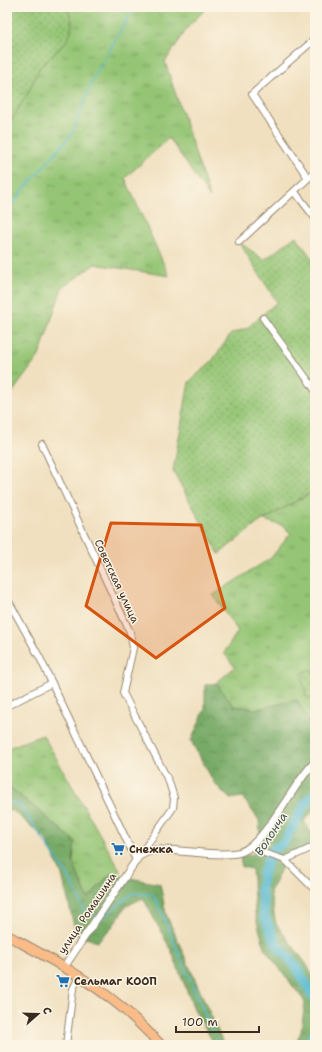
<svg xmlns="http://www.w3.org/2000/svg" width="322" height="1052" viewBox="0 0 322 1052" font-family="'Shantell Sans',sans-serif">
<defs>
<pattern id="grass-tufts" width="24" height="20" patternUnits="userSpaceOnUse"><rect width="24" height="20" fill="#94c575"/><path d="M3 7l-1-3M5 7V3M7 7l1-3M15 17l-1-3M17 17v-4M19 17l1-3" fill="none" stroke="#7aa05f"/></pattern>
<pattern id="forest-crowns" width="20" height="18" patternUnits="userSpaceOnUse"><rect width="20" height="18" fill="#7a6"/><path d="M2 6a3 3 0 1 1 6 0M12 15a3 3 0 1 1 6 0" fill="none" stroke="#638b53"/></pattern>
<pattern id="wetland-marsh" width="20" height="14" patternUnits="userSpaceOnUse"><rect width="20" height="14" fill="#94c575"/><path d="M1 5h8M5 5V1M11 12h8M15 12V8" fill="none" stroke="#7aa05f"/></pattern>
<pattern id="garden-dots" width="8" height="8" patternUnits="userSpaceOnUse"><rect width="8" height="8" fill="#94c575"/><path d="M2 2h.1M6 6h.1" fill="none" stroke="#7aa05f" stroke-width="1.8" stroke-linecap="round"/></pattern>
</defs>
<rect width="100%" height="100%" fill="#fcf5e5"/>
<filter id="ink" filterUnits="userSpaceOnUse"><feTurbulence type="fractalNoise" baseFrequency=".025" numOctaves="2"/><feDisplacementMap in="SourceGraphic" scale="8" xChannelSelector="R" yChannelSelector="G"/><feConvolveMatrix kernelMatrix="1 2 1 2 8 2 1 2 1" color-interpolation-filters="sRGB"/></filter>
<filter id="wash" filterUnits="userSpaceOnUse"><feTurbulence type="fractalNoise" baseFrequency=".012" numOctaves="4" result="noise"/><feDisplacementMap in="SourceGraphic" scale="16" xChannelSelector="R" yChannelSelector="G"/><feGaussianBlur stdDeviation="0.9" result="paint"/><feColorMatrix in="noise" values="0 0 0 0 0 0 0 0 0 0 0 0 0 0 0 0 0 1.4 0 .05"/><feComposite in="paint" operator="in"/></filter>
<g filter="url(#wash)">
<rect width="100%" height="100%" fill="#f0e0bf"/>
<!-- grass -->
<g fill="url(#grass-tufts)" stroke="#68784a">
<path d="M67 7H208L188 27 165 62 210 198 169 138 125 178 169 276 95 264 62 288 39 356 9 397 7 395V127L28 93 40 67 67 41 72 21Z"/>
<path d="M315 490V679L311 669 307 698 315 697V722L309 723 297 700 257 709 234 706 216 683 235 667 224 653 238 631 213 595 271 558 291 533 281 525 264 520Z"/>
<path d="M43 735 120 870V875L110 874 88 899 72 862 75 841 7 785V748Z"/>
</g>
<!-- forest -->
<g fill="url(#forest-crowns)" stroke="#596a42">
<path d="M216 683 234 706 257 709 297 700 309 723 315 722V809L304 821 315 839V846L285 860 270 892 276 924 305 962 315 980V1045H294L301 1032 305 1002 265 949 255 914 252 869 242 867 240 857 261 852 259 820 242 797 230 799 215 784 191 741 205 709V685Z"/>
<path d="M7 785 75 841 73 862 88 899 110 874 160 884 166 914 224 1045H215L194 1009 171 950 143 898 126 906 112 927 97 942 76 934 62 875 46 839 12 810H7Z"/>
</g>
<!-- wetland -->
<path fill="url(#wetland-marsh)" stroke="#68784a" d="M311 669 315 679V697L307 699 301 674Z"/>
<!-- garden -->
<g fill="url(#garden-dots)" stroke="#68784a">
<path d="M7 7H67L72 21 71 31 67 41 40 67 28 93 7 127Z"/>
<path d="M296 236 315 263V490L258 523 219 554 173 471 189 382 212 361 231 334 247 328 277 302 239 242 264 260Z"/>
</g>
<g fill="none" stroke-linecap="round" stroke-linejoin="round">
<!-- stream -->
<g stroke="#51b7cf" stroke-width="1.5">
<path d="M7 212 23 190 72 134 93 79 134 7"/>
<path d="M7 802 19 804 72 882 83 909 94 916"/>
<path d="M100 920 133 893 154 895 212 1031"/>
<path d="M216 1039 219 1045"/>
</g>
<!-- river -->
<g stroke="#51b7cf" stroke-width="10">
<path d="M315 793 306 803 284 842 274 849 270 856 263 873 261 890 265 918 277 945 295 965 315 999"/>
<path d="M308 1045 315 1033"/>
</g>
</g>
</g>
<g filter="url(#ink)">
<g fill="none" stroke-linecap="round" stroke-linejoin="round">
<!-- minor casing -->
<g stroke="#96856e" stroke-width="8">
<g id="minor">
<path d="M308 178 252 94 315 39"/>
<path d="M295 192 315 218"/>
<path d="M239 242 315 172"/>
<path d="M263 318 315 390"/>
<path d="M42 444 130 632 133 648 123 693 169 782 174 798 173 808 139 856"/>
<path d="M7 598 40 658 136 860"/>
<path d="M7 706 52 683"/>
<path d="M252 847 261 852 285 860 315 846"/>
<path d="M285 860 315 890"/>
<path d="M66 1045 73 989 79 977"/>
</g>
</g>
<!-- tertiary casing -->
<g stroke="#96856e" stroke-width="9">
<path id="tertiary" d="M64 967 139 856 149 851 157 850C184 849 211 857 237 853 264 849 293 782 315 762"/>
</g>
<!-- primary casing -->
<g stroke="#96856e" stroke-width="11">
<path id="primary" d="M7 935C45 956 85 977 119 1005 134 1017 147 1031 161 1045"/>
</g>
<!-- minor -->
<use href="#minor" stroke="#fff" stroke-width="6"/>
<!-- tertiary -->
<use href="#tertiary" stroke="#fff" stroke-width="7"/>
<!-- primary -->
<use href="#primary" stroke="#f9bc89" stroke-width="9"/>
</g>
</g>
<!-- marked area -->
<path fill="#d7540e" fill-opacity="0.2" stroke="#d7540e" stroke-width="3" stroke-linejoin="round" d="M111 523 201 525 225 608 156 658 86 606Z"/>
<!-- icons -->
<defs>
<g id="supermarket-bare" transform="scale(1.08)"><path d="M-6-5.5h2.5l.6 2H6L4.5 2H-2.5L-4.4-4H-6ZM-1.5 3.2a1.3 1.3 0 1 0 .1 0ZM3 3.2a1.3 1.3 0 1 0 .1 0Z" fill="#1f6fb2" stroke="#fcf5e5" stroke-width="2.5" paint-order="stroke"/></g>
</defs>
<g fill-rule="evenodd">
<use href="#supermarket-bare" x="118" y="849"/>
<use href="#supermarket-bare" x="63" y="981"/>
</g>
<g text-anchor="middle" stroke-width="3" stroke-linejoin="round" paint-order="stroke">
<!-- street labels -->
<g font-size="11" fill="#3b2a1e" stroke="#fcf5e5">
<text transform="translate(117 581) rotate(65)" y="4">Советская улица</text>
<text transform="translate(87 913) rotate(-56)" y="4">улица Ромашина</text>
</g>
<!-- poi labels -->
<g font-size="11" font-weight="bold" fill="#3b2a1e" stroke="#fcf5e5" text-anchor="start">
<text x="129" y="853">Снежка</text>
<text x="74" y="985">Сельмаг КООП</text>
</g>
<!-- water labels -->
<g font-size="12" font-style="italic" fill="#435b5c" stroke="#fcf5e5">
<text transform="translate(271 834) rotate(-57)" y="4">Волонча</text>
</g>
</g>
<!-- margin -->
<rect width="322" height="1052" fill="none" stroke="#fcf5e5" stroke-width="24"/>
<!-- north arrow -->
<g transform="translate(38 1014) rotate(70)" stroke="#fcf5e5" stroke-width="3" paint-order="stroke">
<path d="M0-3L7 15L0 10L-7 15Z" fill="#3b2a1e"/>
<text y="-6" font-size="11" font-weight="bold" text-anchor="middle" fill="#3b2a1e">С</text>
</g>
<!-- scale -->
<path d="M176 1026v6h83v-6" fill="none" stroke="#3b2a1e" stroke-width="2"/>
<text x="182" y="1026" font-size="12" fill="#3b2a1e" stroke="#fcf5e5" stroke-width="3" paint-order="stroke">100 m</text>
</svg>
